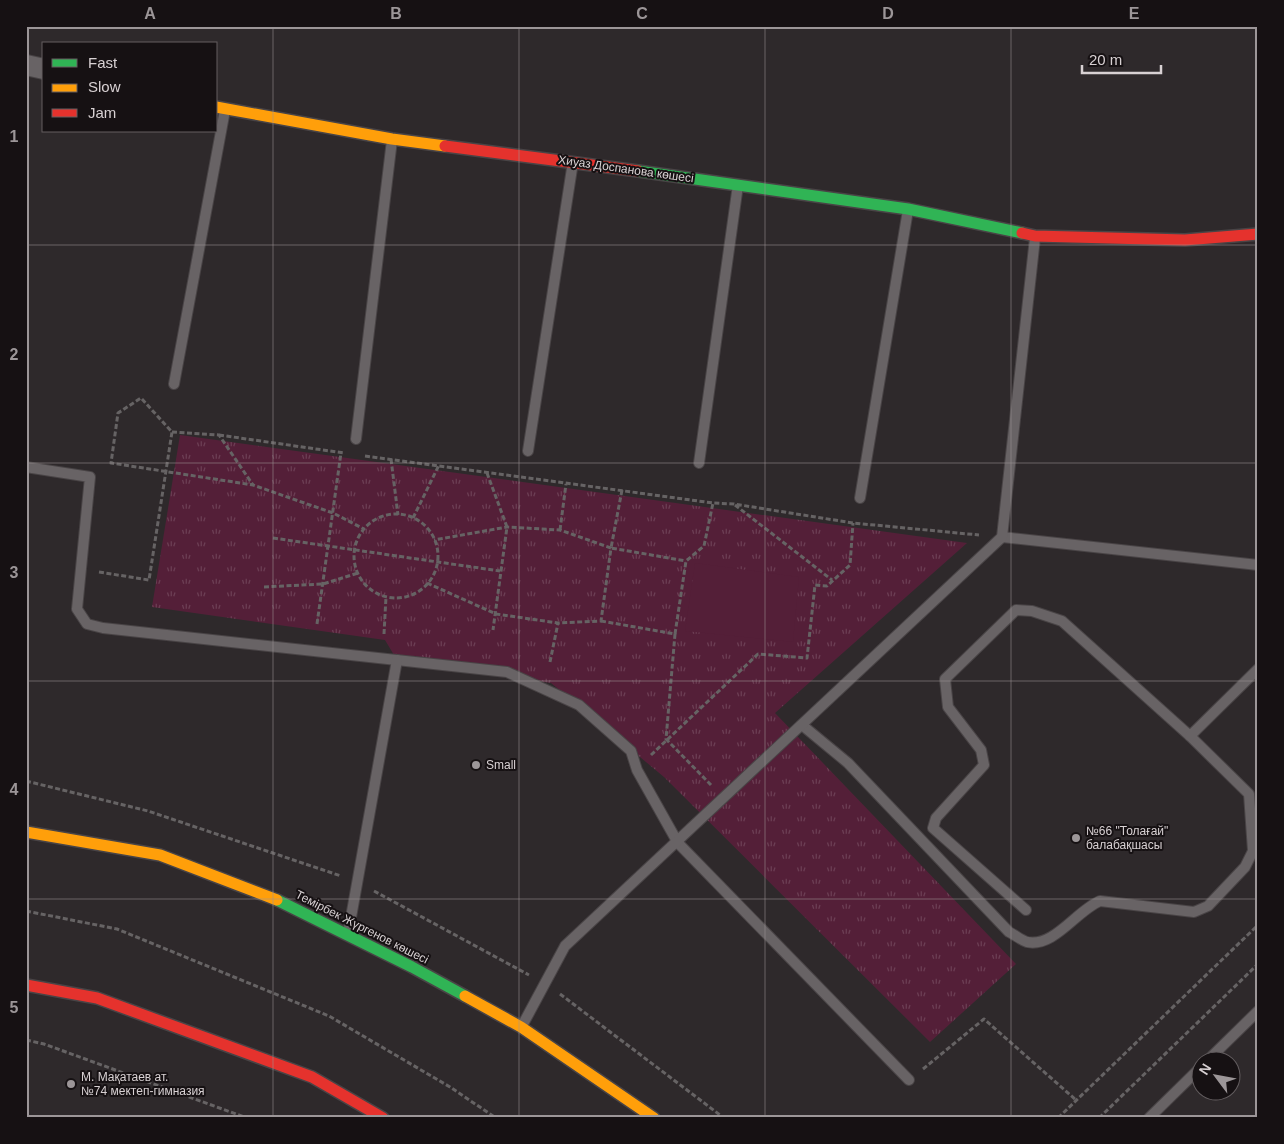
<svg xmlns="http://www.w3.org/2000/svg" width="1284" height="1144" viewBox="0 0 1284 1144" font-family="Helvetica,sans-serif">
<defs>
<pattern id="park-tufts" width="24" height="20" patternUnits="userSpaceOnUse" patternTransform="scale(1.25)"><rect width="24" height="20" fill="#541f38"/><path d="M3 7l-1-3M5 7V3M7 7l1-3M15 17l-1-3M17 17v-4M19 17l1-3" fill="none" stroke="#6c3e54"/></pattern>
</defs>
<rect width="100%" height="100%" fill="#2e292b"/>
<!-- park -->
<path fill="url(#park-tufts)" d="M180 435 967 543 775 713 1016 964 930 1042 664 777 551 683 397 660 385 640 152 607Z"/>
<!-- pitch -->
<path fill="#541f38" d="M695 563 799 577 793 642 685 631Z"/>
<g fill="none" stroke-linecap="round" stroke-linejoin="round">
<!-- lane casing -->
<g stroke="#494446" stroke-width="12">
<g id="lane">
<path d="M174 384 225 110"/>
<path d="M356 439 392 140"/>
<path d="M528 451 573 162"/>
<path d="M699 463 738 185"/>
<path d="M26 467 90 477 77 609 87 624 103 628 507 672 579 705 631 751 637 770 678 843 909 1080"/>
<path d="M860 498 908 210"/>
<path d="M1002 537 1258 565"/>
<path d="M802 725 848 763 1009 932C1015 935 1021 940 1027 942 1054 948 1077 910 1100 901L1194 912 1208 906 1245 867 1253 851 1249 794 1190 736 1062 621 1032 611 1016 610 945 679 948 707 981 750 984 765 936 818 933 828 1026 910"/>
<path d="M1190 736 1258 669"/>
<path d="M348 934 397 660"/>
<path d="M522 1026 565 946 1002 537 1035 238"/>
<path d="M1206 1062 1258 1011"/>
<path d="M1149 1118 1202 1066"/>
</g>
</g>
<!-- street casing -->
<g stroke="#494446" stroke-width="22">
<path id="street" d="M26 65 44 69"/>
</g>
<!-- fast casing -->
<g stroke="#494446" stroke-width="14">
<g id="fast">
<path d="M638 171 908 209 1022 233"/>
<path d="M277 900 412 967 465 996"/>
</g>
</g>
<!-- slow casing -->
<g stroke="#494446" stroke-width="14">
<g id="slow">
<path d="M216 107 392 139 445 146"/>
<path d="M26 832 160 855 277 900"/>
<path d="M465 996 521 1027 654 1118"/>
</g>
</g>
<!-- jam casing -->
<g stroke="#494446" stroke-width="14">
<g id="jam">
<path d="M445 146 638 171"/>
<path d="M1022 233 1035 236 1185 240 1258 234"/>
<path d="M26 985 97 998 312 1077 383 1118"/>
</g>
</g>
<!-- path -->
<g stroke="#666364" stroke-width="3" stroke-dasharray="5 2.5" stroke-linecap="butt">
<path d="M172 432 219 435 253 485"/>
<path d="M219 435 344 453"/>
<path d="M365 456 713 503 734 504 853 523 979 535"/>
<path d="M391 459 398 515"/>
<path d="M487 473 507 527 493 630"/>
<path d="M622 490 611 548 686 561"/>
<path d="M735 505 832 580"/>
<circle cx="396" cy="556" r="42"/>
<path d="M413 518 439 465"/>
<path d="M560 530 566 484"/>
<path d="M273 538 500 571"/>
<path d="M99 572 149 580 172 432 141 398 118 413 111 463 253 485 333 513 364 529"/>
<path d="M427 583 496 614 558 623 601 621 611 548 560 530 507 527 434 540"/>
<path d="M264 587 323 584 358 573"/>
<path d="M601 621 675 634 666 739 711 785"/>
<path d="M317 624 341 453"/>
<path d="M384 634 386 597"/>
<path d="M675 634 686 561 704 546 713 503"/>
<path d="M550 662 558 623"/>
<path d="M651 755 758 654 807 658 815 585 827 586 850 565 853 523"/>
<path d="M26 781 148 811 341 876"/>
<path d="M374 891 529 975"/>
<path d="M26 911 117 929 329 1016 450 1087 496 1118"/>
<path d="M560 994 724 1118"/>
<path d="M26 1040 44 1044 247 1118"/>
<path d="M923 1069 984 1019 1076 1100"/>
<path d="M1058 1118 1258 925"/>
<path d="M1099 1118 1258 964"/>
</g>
<!-- lane -->
<use href="#lane" stroke="#686365" stroke-width="10"/>
<!-- street -->
<use href="#street" stroke="#686365" stroke-width="20"/>
<!-- fast -->
<use href="#fast" stroke="#30b455" stroke-width="11"/>
<!-- slow -->
<use href="#slow" stroke="#ff9f0a" stroke-width="11"/>
<!-- jam -->
<use href="#jam" stroke="#e5322d" stroke-width="11"/>
</g>
<!-- grid -->
<path fill="none" stroke="#9c9698" stroke-width="1" stroke-opacity="0.55" d="M273 26V1118M519 26V1118M765 26V1118M1011 26V1118M26 245H1258M26 463H1258M26 681H1258M26 899H1258"/>
<!-- markers -->
<g fill="#9c9698" stroke="#161113" stroke-width="2">
<circle cx="476" cy="765" r="5"/>
<circle cx="1076" cy="838" r="5"/>
<circle cx="71" cy="1084" r="5"/>
</g>
<g text-anchor="middle" stroke-width="4" stroke-linejoin="round" paint-order="stroke">
<!-- street labels -->
<g font-size="12" fill="#d8d1d3" stroke="#161113">
<text transform="translate(626 169) rotate(8)" y="4">Хиуаз Доспанова көшесі</text>
<text transform="translate(362 927) rotate(27)" y="4">Темірбек Жүргенов көшесі</text>
</g>
<!-- poi labels -->
<g font-size="12" fill="#d8d1d3" stroke="#161113" text-anchor="start">
<text x="486" y="769">Small</text>
<text x="1086" y="835">№66 "Толағай"<tspan x="1086" dy="14">балабақшасы</tspan></text>
<text x="81" y="1081">М. Мақатаев ат.<tspan x="81" dy="14">№74 мектеп-гимназия</tspan></text>
</g>
</g>
<!-- border -->
<rect width="1284" height="1144" fill="none" stroke="#161113" stroke-width="55"/>
<!-- legend -->
<rect x="42" y="42" width="175" height="90" fill="#161113" stroke="#645e60"/>
<rect x="52" y="59" width="25" height="8" fill="#30b455" stroke="#645e60"/>
<text x="88" y="68" font-size="15" fill="#d8d1d3">Fast</text>
<rect x="52" y="84" width="25" height="8" fill="#ff9f0a" stroke="#645e60"/>
<text x="88" y="92" font-size="15" fill="#d8d1d3">Slow</text>
<rect x="52" y="109" width="25" height="8" fill="#e5322d" stroke="#645e60"/>
<text x="88" y="118" font-size="15" fill="#d8d1d3">Jam</text>
<!-- north arrow -->
<g transform="translate(1216 1076) rotate(302)"><circle r="24" fill="#161113" stroke="#645e60"/>
<path d="M0-4L9 19L0 12L-9 19Z" fill="#9c9698"/>
<text y="-8" font-size="14" font-weight="bold" text-anchor="middle" fill="#d8d1d3">N</text>
</g>
<!-- scale -->
<path d="M1082 65v8h79v-8" fill="none" stroke="#d8d1d3" stroke-width="2.5"/>
<text x="1089" y="65" font-size="15" fill="#d8d1d3" stroke="#161113" stroke-width="4" paint-order="stroke">20 m</text>
<rect x="28" y="28" width="1228" height="1088" fill="none" stroke="#9c9698" stroke-width="2"/>
<g font-size="16" text-anchor="middle" font-weight="bold" fill="#9c9698">
<text x="150" y="19">A</text>
<text x="396" y="19">B</text>
<text x="642" y="19">C</text>
<text x="888" y="19">D</text>
<text x="1134" y="19">E</text>
<text x="14" y="142">1</text>
<text x="14" y="360">2</text>
<text x="14" y="578">3</text>
<text x="14" y="795">4</text>
<text x="14" y="1013">5</text>
</g>
</svg>
